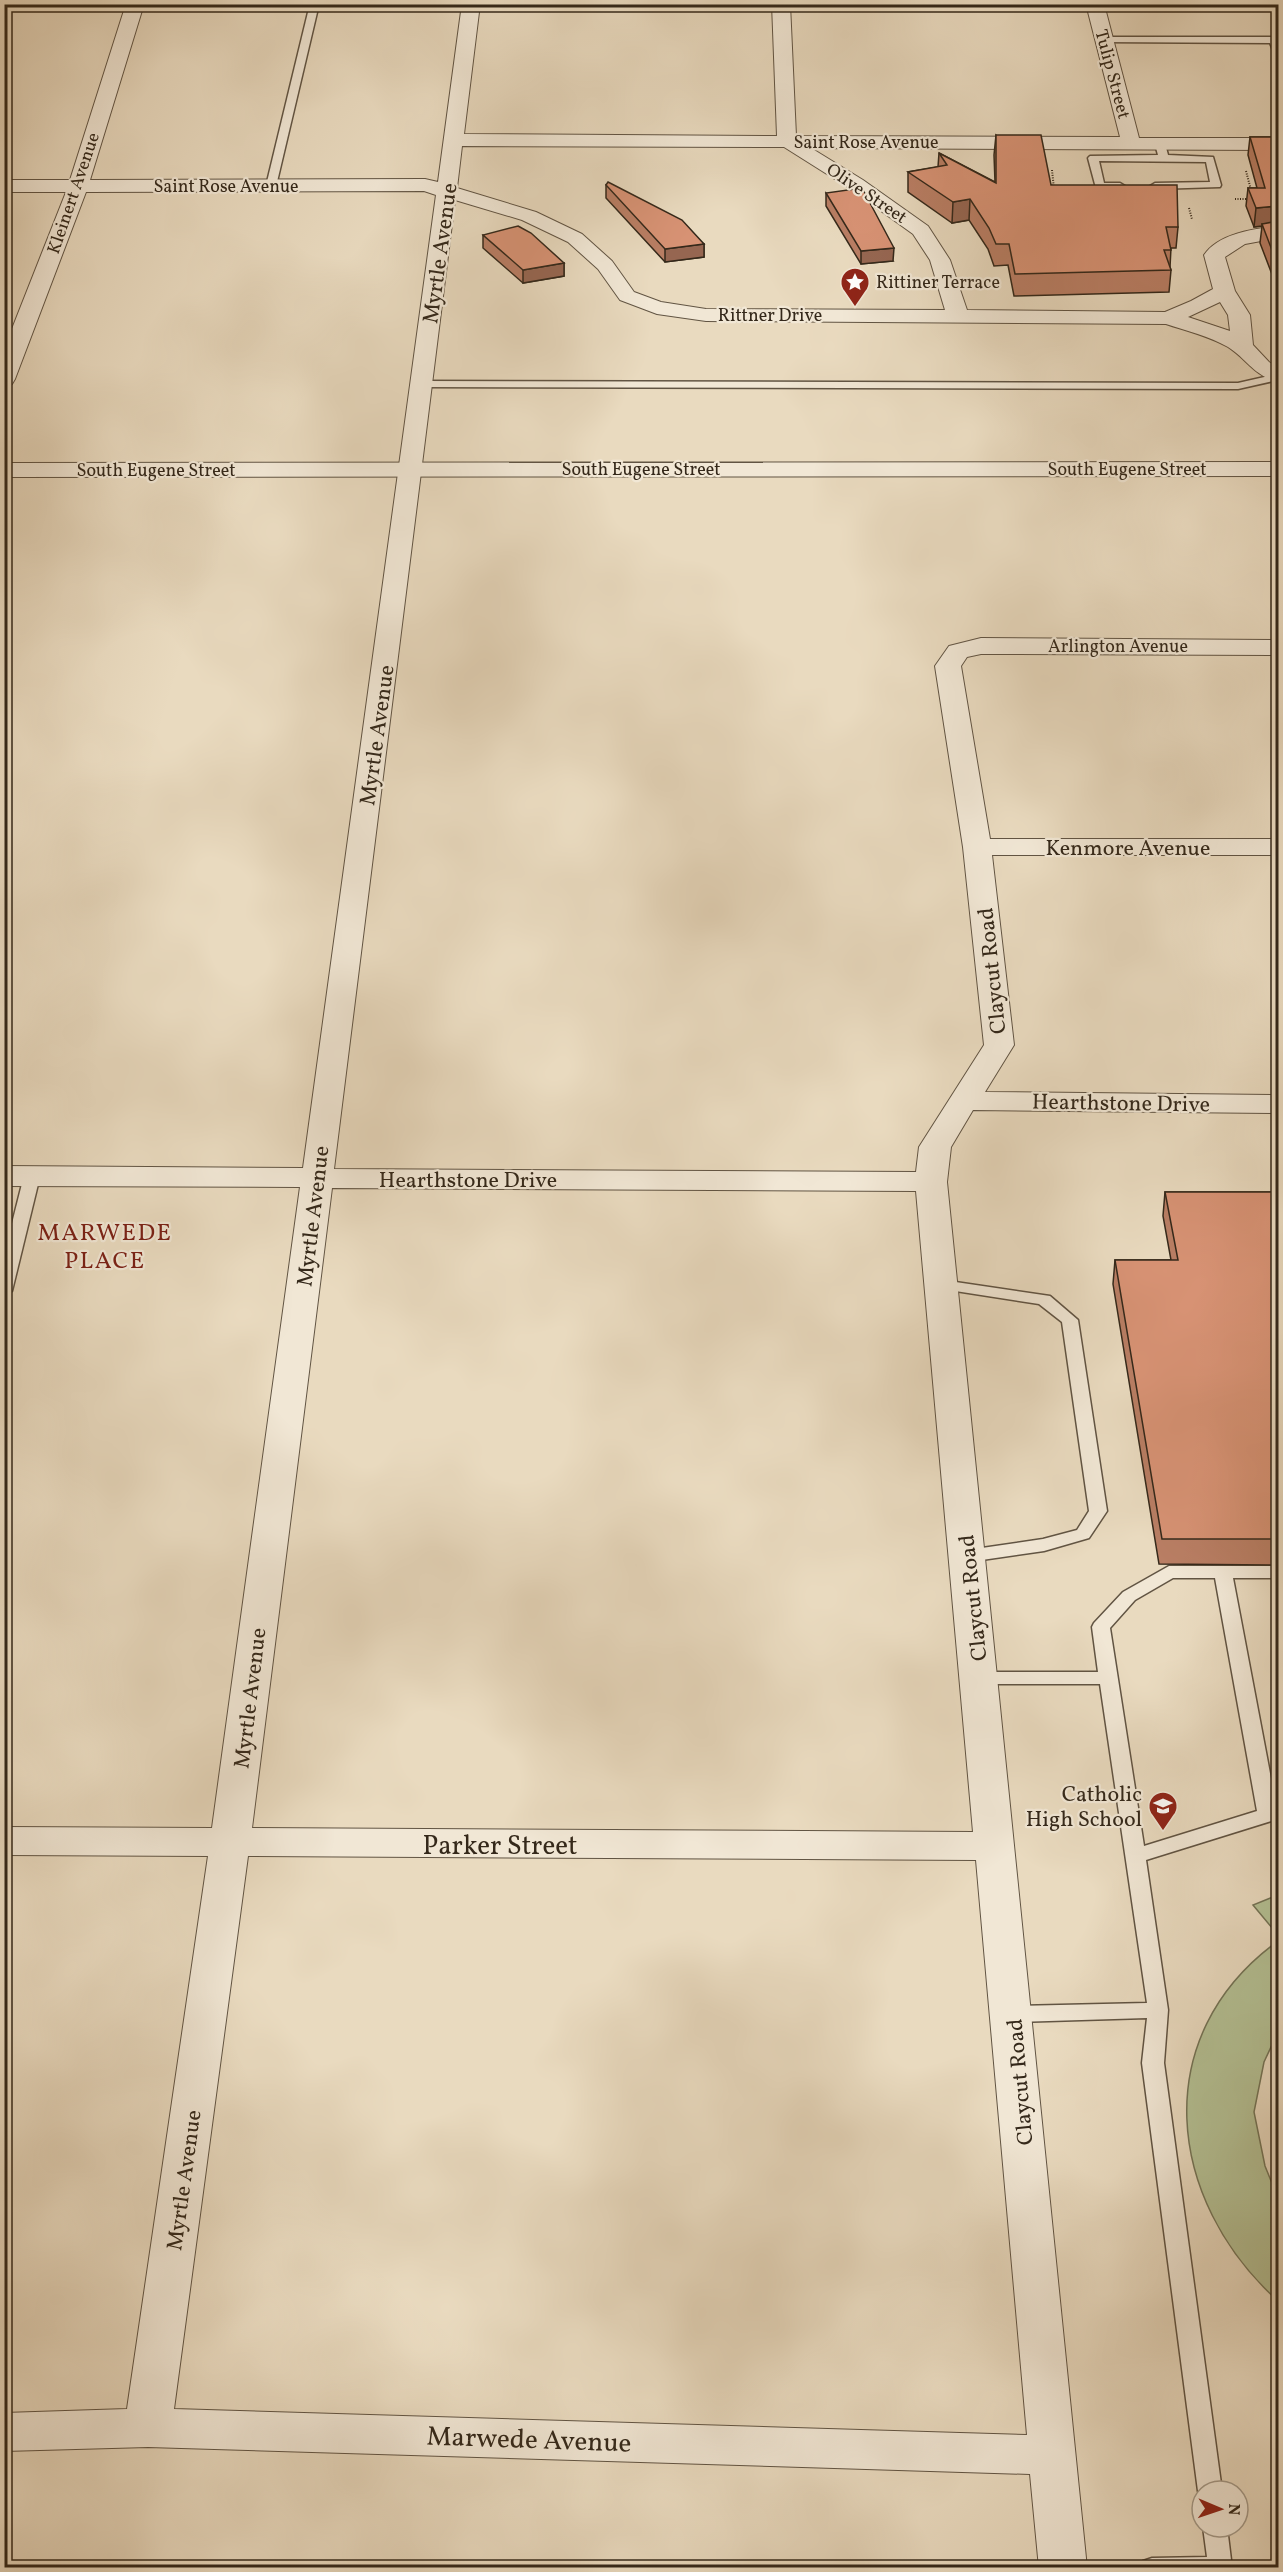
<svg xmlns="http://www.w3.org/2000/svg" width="1283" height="2572" viewBox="0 0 1283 2572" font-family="Vollkorn,serif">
<rect width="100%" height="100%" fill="#e9dabf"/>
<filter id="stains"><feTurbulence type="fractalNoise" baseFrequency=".00333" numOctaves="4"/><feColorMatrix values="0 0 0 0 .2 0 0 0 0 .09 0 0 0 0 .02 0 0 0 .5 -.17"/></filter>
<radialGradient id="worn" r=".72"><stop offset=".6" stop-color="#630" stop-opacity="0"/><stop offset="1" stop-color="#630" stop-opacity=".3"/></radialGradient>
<!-- green -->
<g fill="#b4c094" stroke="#747457" stroke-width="1.5">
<path d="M1278 1895V1935L1253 1905Z"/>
<path d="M1278 1941V2032L1264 2062 1254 2112 1265 2166 1278 2198V2301C1166 2200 1147 2036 1278 1941Z"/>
</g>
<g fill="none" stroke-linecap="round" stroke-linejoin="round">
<!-- service casing -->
<g stroke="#615443" stroke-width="3">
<g id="service">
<path d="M310 4H319L276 186 271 189 266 186Z"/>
<path d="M1104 37H1273L1278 42V56L1275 55 1270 43 1101 42 1099 40Z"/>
<path d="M1160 141 1165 144 1168 155 1213 157 1221 185 1220 187 1155 189 1150 186 1155 183 1210 182 1206 162 1099 161 1104 183H1120L1125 186 1120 189 1096 188 1088 158 1090 156 1158 155 1155 144Z"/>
<path d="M1278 374V380L1238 389 422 387 416 384 422 381 1238 383Z"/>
<path d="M32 1171 40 1176 12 1291 4 1296V1255L24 1176Z"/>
<path d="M942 1280 1050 1296 1078 1320 1107 1511 1089 1538 1044 1551 968 1562 962 1560 959 1556 962 1552 968 1550 1043 1539 1077 1530 1089 1511 1062 1322 1039 1304 936 1288 934 1285 936 1282Z"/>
<path d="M1169 1566H1278V1578H1233L1276 1805 1278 1806V1819L1146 1860 1168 2010 1164 2063 1222 2491H1202V2498L1198 2491 1142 2063 1147 2018 1012 2022 1005 2019 1002 2014 1005 2009 1012 2006 1147 2003 1100 1684H980L973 1682 971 1678 973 1674 980 1672H1098L1092 1627 1094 1623 1123 1592ZM1173 1578H1215L1257 1811 1144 1846 1110 1628 1135 1600Z"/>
<path d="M1203 2527H1227L1232 2568H1140L1143 2561 1152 2558 1207 2557Z"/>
</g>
</g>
<!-- minor casing -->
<g stroke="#615443" stroke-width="2">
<path id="minor" d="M126 4H144L90 180 425 179 438 182 462 4H480L464 134 777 136 772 4H790L796 136 1120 137 1086 4H1104L1139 138H1278V150L811 148 863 180 928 226 950 260 967 310 1165 312 1191 301 1213 289 1204 255C1219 233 1254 229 1278 226V238L1245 244 1225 257 1235 291 1250 315 1253 345 1269 362 1278 368V382C1253 375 1248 360 1228 347 1209 336 1187 331 1166 324L706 321 657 314 620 300 598 269 568 242 522 220 455 200 334 1169 916 1172 919 1147 984 1045 963 847 935 666 949 646 981 638 1278 640V655L981 654 967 657 961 666 990 839H1278V855H992L1014 1045 985 1092 1278 1095V1113L973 1110 951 1147 947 1182 1087 2568H1039L1030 2474 148 2447 4 2451V2413L127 2409 208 1856 4 1855V1827L212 1828 300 1187 4 1186V1166L303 1168 436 195 424 191 86 192 15 379 12 384 4 386V349L66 192H4V180H70ZM462 146 784 147 849 188 913 234 930 260 945 310 706 309 661 302 634 292 612 261 582 234 536 212 457 188ZM1220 302 1228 315 1230 331 1188 317ZM332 1188 916 1191 973 1832 252 1828ZM248 1856 976 1860 1027 2435 174 2409Z"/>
</g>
<!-- tertiary casing -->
<g stroke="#615443" stroke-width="2">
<path id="tertiary" d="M1278 462V476L4 477V463Z"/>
</g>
<!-- path -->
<g stroke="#34281a" stroke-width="2" stroke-dasharray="1 1.5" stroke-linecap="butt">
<path d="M1052 170 1054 189"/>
<path d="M1246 171 1251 190"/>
<path d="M1235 199H1252"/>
<path d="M1189 208 1192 219"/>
</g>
<!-- service -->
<use href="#service" fill="#f1e7d5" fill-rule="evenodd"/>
<!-- minor -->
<use href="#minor" fill="#f1e7d5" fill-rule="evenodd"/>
<!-- tertiary -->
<use href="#tertiary" fill="#f1e7d5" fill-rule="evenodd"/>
</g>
<!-- wall -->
<g fill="#b97e64" stroke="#34281a" stroke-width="1.5">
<path d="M996 135 1051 185 1178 227 1176 248H1171L1170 267 1171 270 1169 292 1014 296 1008 265 994 266 988 249 969 220 952 223 908 192V172L938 167 939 153 995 182 994 155Z"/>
<path d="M1250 137H1278V290L1260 243 1262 226 1254 227 1246 206 1248 188H1257L1248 155Z"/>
<path d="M606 185 704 244V257L665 262 606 198Z"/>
<path d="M826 193 893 261 861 264 826 206Z"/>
<path d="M483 235 564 263V276L523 283 483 248Z"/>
<path d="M1165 1192H1278V1281H1277L1278 1286V1565L1159 1564 1113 1284 1115 1260H1171L1163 1216Z"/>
</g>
<!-- shaded-wall -->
<g fill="#966651" stroke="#34281a" stroke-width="1.5">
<path d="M970 199 969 220 952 223 953 202Z"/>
<path d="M1278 206V224H1262V226L1254 227 1256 208Z"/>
<path d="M704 244V257L665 262V249Z"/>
<path d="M894 248 893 261 861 264V251Z"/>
<path d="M564 263V276L523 283V270Z"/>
</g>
<!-- building -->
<g fill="#d79274" stroke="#34281a" stroke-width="1.5">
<path d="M996 135H1041L1051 185H1177L1178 227H1166L1171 250H1164L1171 270 1015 274 1009 244H996L989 228 970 199 953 202 908 172 947 165 939 153 996 183Z"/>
<path d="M1250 137H1278V206L1256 208 1248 188H1265Z"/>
<path d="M608 182 682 220 704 244 665 249 606 185Z"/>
<path d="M862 188 894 248 861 251 826 193Z"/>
<path d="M1278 221V266L1262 224Z"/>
<path d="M518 226 531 233 564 263 523 270 483 235Z"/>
<path d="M1165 1192H1278V1256H1272L1278 1286V1539H1162L1115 1260H1178Z"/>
</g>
<!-- icons -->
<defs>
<g id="sight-pin" transform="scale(1.5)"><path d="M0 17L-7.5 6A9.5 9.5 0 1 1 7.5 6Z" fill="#8f2418" stroke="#f1e7d5"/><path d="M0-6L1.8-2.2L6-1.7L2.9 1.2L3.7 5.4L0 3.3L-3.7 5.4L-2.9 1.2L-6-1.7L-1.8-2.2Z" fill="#fff"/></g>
<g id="school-pin" transform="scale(1.5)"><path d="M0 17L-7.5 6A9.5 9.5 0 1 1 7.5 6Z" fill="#8f2418" stroke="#f1e7d5"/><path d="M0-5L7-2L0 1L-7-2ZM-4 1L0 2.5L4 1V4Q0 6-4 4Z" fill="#fff"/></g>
</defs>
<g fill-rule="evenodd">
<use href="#sight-pin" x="855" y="282"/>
<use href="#school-pin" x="1163" y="1806"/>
</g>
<g text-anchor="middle" stroke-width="4.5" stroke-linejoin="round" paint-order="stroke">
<!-- far-street labels -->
<g font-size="18" fill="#34281a" stroke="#f1e7d5">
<text transform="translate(1113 74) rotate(75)" y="6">Tulip Street</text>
<text x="866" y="148">Saint Rose Avenue</text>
<text x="226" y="192">Saint Rose Avenue</text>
<text transform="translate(73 193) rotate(-71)" y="6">Kleinert Avenue</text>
<text transform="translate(867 193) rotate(34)" y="6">Olive Street</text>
<text x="770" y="321">Rittner Drive</text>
<text x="641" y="475">South Eugene Street</text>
<text x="1127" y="475">South Eugene Street</text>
<text x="156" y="476">South Eugene Street</text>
<text x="1118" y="652">Arlington Avenue</text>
</g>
<!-- far-poi labels -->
<g font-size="18" fill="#34281a" stroke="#f1e7d5" text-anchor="start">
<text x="876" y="288">Rittiner Terrace</text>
</g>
<!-- street labels -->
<g font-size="22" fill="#34281a" stroke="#f1e7d5">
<text transform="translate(439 253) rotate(-82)" y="8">Myrtle Avenue</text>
<text transform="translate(376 735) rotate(-82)" y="8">Myrtle Avenue</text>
<text x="1128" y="855">Kenmore Avenue</text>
<text transform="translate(991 971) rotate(-96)" y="8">Claycut Road</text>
<text transform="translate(1121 1102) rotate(1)" y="8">Hearthstone Drive</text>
<text x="468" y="1187">Hearthstone Drive</text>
<text transform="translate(312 1216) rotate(-83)" y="8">Myrtle Avenue</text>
<text transform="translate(972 1598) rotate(-96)" y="8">Claycut Road</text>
<text transform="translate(249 1698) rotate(-83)" y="8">Myrtle Avenue</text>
<text transform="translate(1019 2082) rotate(-95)" y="8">Claycut Road</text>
<text transform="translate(183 2180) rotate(-82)" y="8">Myrtle Avenue</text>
</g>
<!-- poi labels -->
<g font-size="22" fill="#34281a" stroke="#f1e7d5" text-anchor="end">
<text x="1142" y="1801">Catholic<tspan x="1142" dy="25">High School</tspan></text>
</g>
<!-- neighbourhood labels -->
<g font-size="24" letter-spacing="1.5" fill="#7a1f14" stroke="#f1e7d5">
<text x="105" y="1240">MARWEDE<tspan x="105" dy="28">PLACE</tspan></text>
</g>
<!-- near-street labels -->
<g font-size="27" fill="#34281a" stroke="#f1e7d5">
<text x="500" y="1854">Parker Street</text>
<text transform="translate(529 2439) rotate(2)" y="9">Marwede Avenue</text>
</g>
</g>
<!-- margin -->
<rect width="1283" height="2572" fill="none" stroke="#e9dabf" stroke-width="24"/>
<rect x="6" y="6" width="1271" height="2560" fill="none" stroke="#34281a" stroke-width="3"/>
<rect x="12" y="12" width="1259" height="2548" fill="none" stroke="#34281a" stroke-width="1.5"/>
<!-- north arrow -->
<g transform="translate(1220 2509) rotate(92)"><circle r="28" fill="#f1e7d5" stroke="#a59b8a" stroke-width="1.5"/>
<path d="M0-4.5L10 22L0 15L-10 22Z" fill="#8f2418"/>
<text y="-9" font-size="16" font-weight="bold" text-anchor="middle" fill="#34281a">N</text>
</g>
<rect width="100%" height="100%" filter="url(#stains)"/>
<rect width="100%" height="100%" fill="url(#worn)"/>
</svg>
